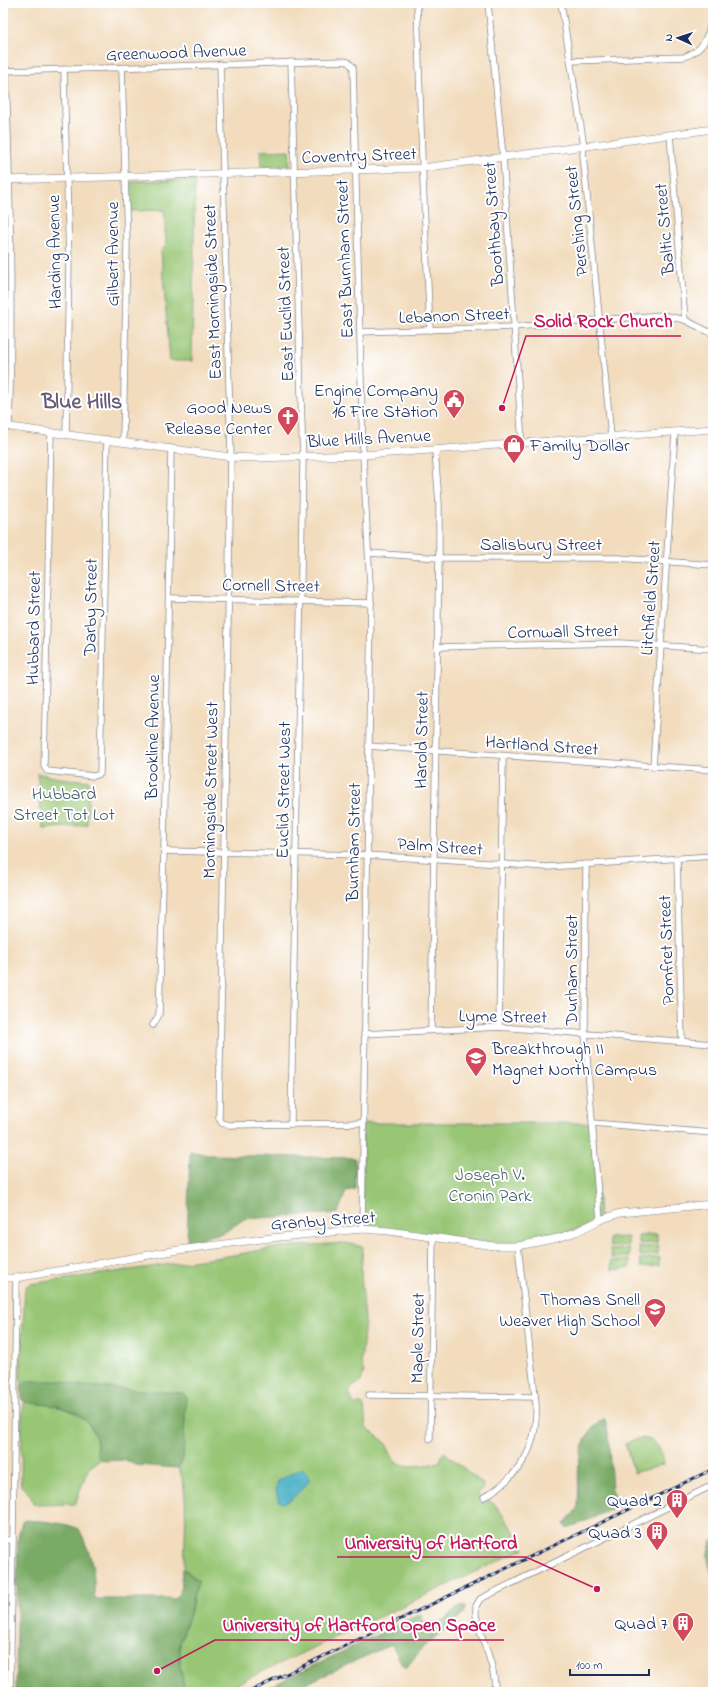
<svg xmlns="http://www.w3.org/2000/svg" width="716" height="1695" viewBox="0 0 716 1695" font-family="'Indie Flower',sans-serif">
<rect width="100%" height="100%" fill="#fff"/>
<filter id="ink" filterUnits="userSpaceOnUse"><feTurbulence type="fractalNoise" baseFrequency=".025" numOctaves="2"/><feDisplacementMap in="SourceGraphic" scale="8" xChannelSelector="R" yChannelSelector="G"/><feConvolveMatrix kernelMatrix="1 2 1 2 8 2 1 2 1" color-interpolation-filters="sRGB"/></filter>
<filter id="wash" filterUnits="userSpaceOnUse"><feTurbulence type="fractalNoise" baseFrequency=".012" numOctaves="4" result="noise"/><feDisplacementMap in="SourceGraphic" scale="16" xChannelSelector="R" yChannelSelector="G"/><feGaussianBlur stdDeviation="0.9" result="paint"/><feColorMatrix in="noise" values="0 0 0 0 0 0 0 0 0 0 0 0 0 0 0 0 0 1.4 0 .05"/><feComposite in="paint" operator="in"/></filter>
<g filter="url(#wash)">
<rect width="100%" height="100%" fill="#f2dcbd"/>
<!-- green -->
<g fill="#98c674" stroke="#5a7a69" fill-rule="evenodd">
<path d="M289 150 290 166 261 167 260 151Z"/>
<path d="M195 180 192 361H170L161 251 166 245 164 210 129 211V185L134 181Z"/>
<path d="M37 773 59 778 89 781 87 825 43 829Z"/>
<path d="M363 1123H592L600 1220 589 1226 518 1246 362 1229Z"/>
<path d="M657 1234V1243L639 1244 638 1236Z"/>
<path d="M628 1237V1245L610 1247 609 1238Z"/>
<path d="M346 1243 363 1247 361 1273 365 1321 361 1364 364 1372 361 1382 352 1387 349 1393 354 1404H362L364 1406 366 1428 385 1442 395 1462C408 1468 427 1466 439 1462L444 1452 483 1484 484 1489 477 1493 483 1503 490 1501 494 1503 523 1544 524 1549 219 1692H185L180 1666V1642L190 1614 194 1593 197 1587 196 1578 184 1569C184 1546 190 1486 178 1468L183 1459V1434L83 1386 63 1381 23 1384 20 1378 25 1289 26 1286 30 1284 228 1256 278 1247ZM290 1474 293 1496 286 1502 278 1481Z"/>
<path d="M658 1246V1254L640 1256 639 1247Z"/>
<path d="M629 1248V1257L611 1258 610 1250Z"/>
<path d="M659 1257V1266L641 1267 640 1259Z"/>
<path d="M630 1260V1268L612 1270 611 1261Z"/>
<path d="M25 1402C52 1406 83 1405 95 1436 98 1443 95 1453 101 1459L88 1469 75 1504 36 1505 33 1503 31 1496 21 1486 22 1412Z"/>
<path d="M641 1438C657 1439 662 1450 664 1464L634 1473 625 1443Z"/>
<path d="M386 1689V1692H333L336 1691Z"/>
</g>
<!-- forest -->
<g fill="#7aab66" stroke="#4a6d62">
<path d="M190 1151 208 1155 355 1158V1189L346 1191 338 1213 244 1219 225 1232 187 1242Z"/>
<path d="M26 1381H63L83 1386 183 1393 186 1396 183 1459 178 1468 136 1465 123 1460 104 1461 98 1456C96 1449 98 1442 95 1435 81 1404 53 1406 25 1402L22 1400 21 1385Z"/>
<path d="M605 1419 608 1433 612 1490 618 1503 616 1507C599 1514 583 1524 566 1528L564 1525C568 1516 575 1515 578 1506 580 1477 573 1454 593 1428 596 1424 599 1420 605 1419Z"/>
<path d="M25 1520C41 1521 64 1522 79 1529 91 1553 95 1569 94 1596L96 1599H174L180 1594 182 1570H185L190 1575 199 1581 194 1593 190 1614 180 1642V1666L185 1692H16L18 1538 22 1522Z"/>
<path d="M713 1540V1578C709 1564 704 1553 713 1540Z"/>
<path d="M461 1606 465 1607 464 1614 423 1647 406 1668 402 1665 392 1644 288 1692H259L416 1616 421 1615 423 1622C443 1626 447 1615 461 1606Z"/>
</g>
<!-- water -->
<path fill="#45aec4" stroke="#306e91" d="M302 1468 310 1478C307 1486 289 1503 281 1503 276 1497 275 1488 278 1481Z"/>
</g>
<g filter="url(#ink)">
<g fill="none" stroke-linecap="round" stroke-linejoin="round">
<!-- street casing -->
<g stroke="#86868e" stroke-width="7">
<g id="street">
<path d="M417 3 422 159 430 330"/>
<path d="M488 3 503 157 522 443"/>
<path d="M561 3 584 146 583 155 611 436"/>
<path d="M571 61 684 57C706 49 707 37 713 16"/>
<path d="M220 64 231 457 219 1118 222 1123 229 1125 363 1123"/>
<path d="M122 68 127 244 123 441"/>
<path d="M64 70 69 262 66 434"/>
<path d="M3 71 343 61 348 62 353 67 363 455 371 603 362 1229"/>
<path d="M6 71C10 189 13 308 9 427"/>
<path d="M670 135 685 320"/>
<path d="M360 332 513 327 662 315 685 320 713 334"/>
<path d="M51 432 44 766 47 771 94 776 100 774 107 439"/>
<path d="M369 553 439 558H619L713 565"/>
<path d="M170 598 371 603"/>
<path d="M437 647 620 643 713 649"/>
<path d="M368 746 713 770"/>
<path d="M653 766 675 432"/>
<path d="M164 851 366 855 547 867 713 856"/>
<path d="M677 859 682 1041"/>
<path d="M586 864 585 1033 600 1220"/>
<path d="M3 960 4 969"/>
<path d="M153 1025 159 1015 164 851 171 448"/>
<path d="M499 1027 503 756"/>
<path d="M431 1030 439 554V504L435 450"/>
<path d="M364 1034 499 1027 713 1044"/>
<path d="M291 1123 303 463 291 62"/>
<path d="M592 1123 713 1133"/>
<path d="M369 1395 535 1397"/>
<path d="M430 1439 433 1237"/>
<path d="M484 1497C521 1475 538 1448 536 1404L518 1246"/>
<path d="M3 1540H13"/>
<path d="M10 1692 13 1540 16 1278"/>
<path d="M495 1692C496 1665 481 1641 476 1615V1606L480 1599 713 1485"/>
</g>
</g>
<!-- secondary casing -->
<g stroke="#86868e" stroke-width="8">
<g id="secondary">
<path d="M3 180 422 168 713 129"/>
<path d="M3 426 231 457 255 458 363 455 713 429"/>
<path d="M3 1278H16L178 1250 270 1238 362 1229 389 1231 494 1246H518L558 1238 576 1232 600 1220 620 1213 713 1204"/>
</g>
</g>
<!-- street -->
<use href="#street" stroke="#fff" stroke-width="5.5"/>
<!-- secondary -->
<use href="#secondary" stroke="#fff" stroke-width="7"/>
<!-- rail casing -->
<g stroke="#1b2f5e" stroke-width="3">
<path id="rail" d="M249 1692 713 1469"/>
</g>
<!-- rail -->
<use href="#rail" stroke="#fff" stroke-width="1.5" stroke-dasharray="4.5" stroke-linecap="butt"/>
</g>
</g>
<!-- icons -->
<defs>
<g id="civic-pin" transform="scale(1.15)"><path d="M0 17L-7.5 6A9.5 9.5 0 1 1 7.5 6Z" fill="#d1495b" stroke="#fff"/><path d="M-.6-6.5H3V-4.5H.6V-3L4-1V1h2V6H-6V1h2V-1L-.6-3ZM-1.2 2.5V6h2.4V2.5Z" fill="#fff"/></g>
<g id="church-pin" transform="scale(1.15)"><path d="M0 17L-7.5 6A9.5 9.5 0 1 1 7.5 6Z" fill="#d1495b" stroke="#fff"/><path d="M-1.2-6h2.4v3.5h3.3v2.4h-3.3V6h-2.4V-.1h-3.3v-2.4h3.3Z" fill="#fff"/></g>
<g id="shop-pin" transform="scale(1.15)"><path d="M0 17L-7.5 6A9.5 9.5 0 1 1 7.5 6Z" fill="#d1495b" stroke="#fff"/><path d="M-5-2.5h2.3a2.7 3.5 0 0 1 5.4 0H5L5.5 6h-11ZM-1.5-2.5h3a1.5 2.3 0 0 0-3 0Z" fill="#fff"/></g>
<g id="school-pin" transform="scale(1.15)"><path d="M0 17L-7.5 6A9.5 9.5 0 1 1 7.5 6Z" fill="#d1495b" stroke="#fff"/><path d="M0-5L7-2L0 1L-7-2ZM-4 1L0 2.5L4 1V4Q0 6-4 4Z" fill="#fff"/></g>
<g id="building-pin" transform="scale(1.15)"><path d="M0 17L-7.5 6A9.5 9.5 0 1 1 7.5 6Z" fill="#d1495b" stroke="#fff"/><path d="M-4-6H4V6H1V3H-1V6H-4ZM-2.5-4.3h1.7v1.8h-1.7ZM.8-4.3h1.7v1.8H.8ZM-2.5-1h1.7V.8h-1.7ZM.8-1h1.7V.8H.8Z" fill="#fff"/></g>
</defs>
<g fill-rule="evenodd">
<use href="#civic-pin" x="454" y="400"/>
<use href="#church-pin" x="288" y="417"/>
<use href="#shop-pin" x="514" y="445"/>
<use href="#school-pin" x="476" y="1058"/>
<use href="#school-pin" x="655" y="1309"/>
<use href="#building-pin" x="677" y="1500"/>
<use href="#building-pin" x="657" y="1532"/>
<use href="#building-pin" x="683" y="1623"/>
</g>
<g text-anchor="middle" stroke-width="4" stroke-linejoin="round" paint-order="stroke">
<!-- street labels -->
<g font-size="18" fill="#1b2f5e" stroke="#fff">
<text transform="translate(176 52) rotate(-2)" y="6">Greenwood Avenue</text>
<text transform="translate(359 155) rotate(-2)" y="6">Coventry Street</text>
<text transform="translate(576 221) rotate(-96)" y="6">Pershing Street</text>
<text transform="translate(493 224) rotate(-94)" y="6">Boothbay Street</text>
<text transform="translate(664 229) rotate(-95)" y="6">Baltic Street</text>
<text transform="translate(54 252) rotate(-91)" y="6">Harding Avenue</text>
<text transform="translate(112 254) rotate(-90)" y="6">Gilbert Avenue</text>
<text transform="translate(344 259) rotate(-92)" y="6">East Burnham Street</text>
<text transform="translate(212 292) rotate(-92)" y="6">East Morningside Street</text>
<text transform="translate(285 314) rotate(-92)" y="6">East Euclid Street</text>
<text transform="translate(454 315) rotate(-2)" y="6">Lebanon Street</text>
<text transform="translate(369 438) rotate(-3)" y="6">Blue Hills Avenue</text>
<text x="541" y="550">Salisbury Street</text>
<text transform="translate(271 585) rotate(1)" y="6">Cornell Street</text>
<text transform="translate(650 598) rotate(-86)" y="6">Litchfield Street</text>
<text transform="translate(90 607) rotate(-89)" y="6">Darby Street</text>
<text transform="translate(33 628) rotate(-89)" y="6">Hubbard Street</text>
<text transform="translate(563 631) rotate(-1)" y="6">Cornwall Street</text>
<text transform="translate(152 737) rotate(-89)" y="6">Brookline Avenue</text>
<text transform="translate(421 740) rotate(-89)" y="6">Harold Street</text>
<text transform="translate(542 745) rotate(4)" y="6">Hartland Street</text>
<text transform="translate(210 790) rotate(-89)" y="6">Morningside Street West</text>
<text transform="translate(283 790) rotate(-89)" y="6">Euclid Street West</text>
<text transform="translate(353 842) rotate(-89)" y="6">Burnham Street</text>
<text transform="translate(440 846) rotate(4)" y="6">Palm Street</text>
<text transform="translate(666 950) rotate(-92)" y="6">Pomfret Street</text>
<text transform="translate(571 970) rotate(-90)" y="6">Durham Street</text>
<text transform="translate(503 1016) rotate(1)" y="6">Lyme Street</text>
<text transform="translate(323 1220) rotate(-4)" y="6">Granby Street</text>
<text transform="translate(417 1338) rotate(-89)" y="6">Maple Street</text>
</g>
<!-- poi labels -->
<g font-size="18" fill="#1b2f5e" stroke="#fff" text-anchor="end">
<text x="438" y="396">Engine Company<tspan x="438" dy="21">16 Fire Station</tspan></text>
<text x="272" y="413">Good News<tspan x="272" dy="21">Release Center</tspan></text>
<text x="530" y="451" text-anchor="start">Family Dollar</text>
<text x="492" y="1054" text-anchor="start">Breakthrough II<tspan x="492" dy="21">Magnet North Campus</tspan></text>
<text x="640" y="1305">Thomas Snell<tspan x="640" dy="21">Weaver High School</tspan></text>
<text x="662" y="1506">Quad 2</text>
<text x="642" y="1538">Quad 3</text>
<text x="668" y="1629">Quad 7</text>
</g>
<!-- park labels -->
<g font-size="18" fill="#405c65" stroke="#fff">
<text x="64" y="799">Hubbard<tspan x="64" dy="21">Street Tot Lot</tspan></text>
<text x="490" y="1180">Joseph V.<tspan x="490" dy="21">Cronin Park</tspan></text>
</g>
<!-- district labels -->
<g font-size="22" font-weight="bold" fill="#675b78" stroke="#fff">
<text x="82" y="408">Blue Hills</text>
</g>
</g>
<!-- callouts -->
<path fill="none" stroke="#c2185b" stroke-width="1.5" d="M502 408L526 336H681M597 1589L526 1557H337M157 1671L215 1640H504"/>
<g fill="#c2185b" stroke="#fff" stroke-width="1.5">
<circle cx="502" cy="408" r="4"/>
<circle cx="597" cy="1589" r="4"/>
<circle cx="157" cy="1671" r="4"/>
</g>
<g font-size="19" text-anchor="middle" font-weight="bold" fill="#c2185b" stroke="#fff" stroke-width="4" stroke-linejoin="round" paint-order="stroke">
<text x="603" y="327">Solid Rock Church</text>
<text x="431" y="1549">University of Hartford</text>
<text x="359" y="1631">University of Hartford Open Space</text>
</g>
<!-- margin -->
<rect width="716" height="1695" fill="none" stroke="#fff" stroke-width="16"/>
<!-- north arrow -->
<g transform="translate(678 38) rotate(273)" stroke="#ffffff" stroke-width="3" paint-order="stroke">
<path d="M0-3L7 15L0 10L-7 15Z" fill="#1b2f5e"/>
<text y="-6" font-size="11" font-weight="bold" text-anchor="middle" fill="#1b2f5e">N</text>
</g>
<!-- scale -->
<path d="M570 1669v6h79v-6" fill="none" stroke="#1b2f5e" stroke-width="2"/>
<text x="576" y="1669" font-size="12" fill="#1b2f5e" stroke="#ffffff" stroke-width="3" paint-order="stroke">100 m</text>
</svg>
